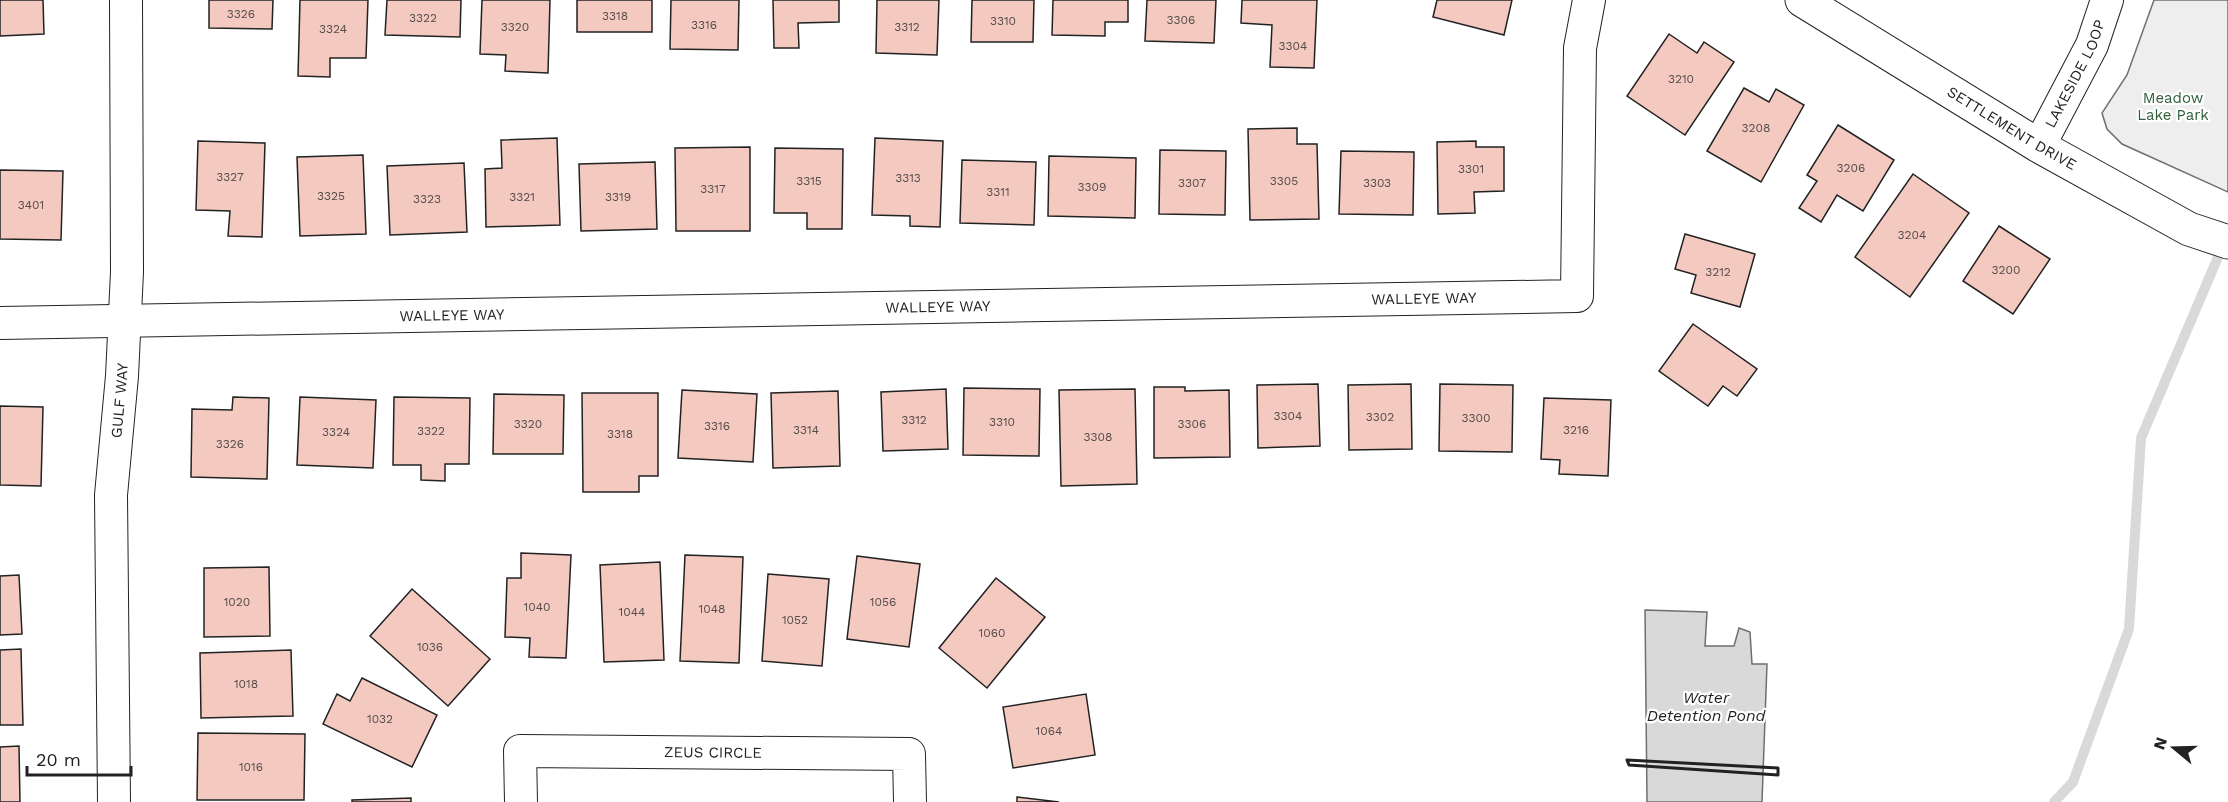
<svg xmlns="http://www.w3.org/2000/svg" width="2228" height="802" viewBox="0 0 2228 802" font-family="'Work Sans',sans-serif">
<rect width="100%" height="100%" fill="#fff"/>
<!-- green -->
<path fill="#eee" stroke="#6f6f6f" stroke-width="1.5" d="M2154 0H2228V192L2122 144 2107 129 2102 113 2127 75Z"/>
<!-- water -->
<path fill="#d9d9d9" stroke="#6f6f6f" stroke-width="1.5" d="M1645 610 1707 612 1705 646H1734L1739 628 1750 632 1752 664H1767L1762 802H1647Z"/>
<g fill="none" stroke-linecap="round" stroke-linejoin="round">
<!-- stream -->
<path stroke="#d9d9d9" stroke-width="10" d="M2054 802 2073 782 2129 629 2141 438 2224 243"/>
</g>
<!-- building -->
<g fill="#f3c9c0" stroke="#222" stroke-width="1.5">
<path d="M0 0H43L44 34 0 36Z"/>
<path d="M209 0H273L272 29 209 28Z"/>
<path d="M300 0H368L366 58H330V77L298 76Z"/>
<path d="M387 0H461L460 37 385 35Z"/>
<path d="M482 0H550L548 73 505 71 506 55 480 54Z"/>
<rect x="577" y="0" width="75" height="32"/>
<path d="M671 0H739L738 50 670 49Z"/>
<path d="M773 0H839V22L798 23 799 48H774Z"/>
<path d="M877 0H939L937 55 876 53Z"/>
<path d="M972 0H1034L1033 42H971Z"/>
<path d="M1053 0H1128V22H1105V36L1052 35Z"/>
<path d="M1147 0H1216L1214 43 1145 41Z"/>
<path d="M1242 0H1317L1314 68 1270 67 1272 25 1241 23Z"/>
<path d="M1437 0H1512L1504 35 1433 17Z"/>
<path d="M1669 34 1697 53 1704 42 1734 62 1685 135 1627 96Z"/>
<path d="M1744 88 1769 102 1776 89 1804 105 1761 182 1707 151Z"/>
<path d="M1838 125 1894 160 1863 211 1837 195 1821 222 1799 208 1817 181 1807 175Z"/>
<path d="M1297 128V144H1317L1319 219 1250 220 1248 129Z"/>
<path d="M557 138 560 225 486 227 485 169 502 168 501 140Z"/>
<path d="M875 138 943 141 940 227 910 226V216L872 215Z"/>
<path d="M198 141 265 143 262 237 228 236 230 211 196 210Z"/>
<path d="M1476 141V147H1504V191L1474 192 1475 213 1438 214 1437 142Z"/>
<path d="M750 147V231H676L675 148Z"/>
<path d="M775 148 843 149 842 229H807V213H774Z"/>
<path d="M1160 150 1226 151 1225 215 1159 214Z"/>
<path d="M1341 151 1414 152 1413 215 1339 214Z"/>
<path d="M363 155 366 234 300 236 297 157Z"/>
<path d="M1049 156 1136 158 1135 218 1048 216Z"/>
<path d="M962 160 1036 162 1034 225 960 223Z"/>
<path d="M655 162 657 229 581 231 579 164Z"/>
<path d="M464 163 467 232 390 235 387 166Z"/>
<path d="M0 170 63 171 61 240 0 239Z"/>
<path d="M1913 174 1969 213 1910 297 1855 257Z"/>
<path d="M1999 226 2050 259 2013 314 1963 281Z"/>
<path d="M1685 234 1755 254 1740 307 1691 293 1696 275 1675 269Z"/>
<path d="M1693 324 1757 369 1737 396 1723 386 1708 406 1659 371Z"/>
<path d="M1318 384 1320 446 1258 448 1257 385Z"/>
<path d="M1411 384 1412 449 1349 450 1348 385Z"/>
<path d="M1440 384 1513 385 1512 452 1439 451Z"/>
<path d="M1154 387H1185V391L1229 390 1230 457 1154 458Z"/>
<path d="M964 388 1040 389 1039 456 963 455Z"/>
<path d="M946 389 948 449 883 451 881 392Z"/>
<path d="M1135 389 1137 484 1061 486 1059 390Z"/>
<path d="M682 390 757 394 753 462 678 458Z"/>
<path d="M838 391 840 466 773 468 771 393Z"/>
<path d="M582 393H658V476H639V492H583Z"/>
<path d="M494 394 564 395 563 454H493Z"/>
<path d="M233 397 269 398 267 479 191 477 192 409 232 410Z"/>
<path d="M300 397 376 400 373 468 297 465Z"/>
<path d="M394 397 470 398 469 464H445V481L421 480V465H393Z"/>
<path d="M1544 398 1611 400 1608 476 1559 474 1560 460 1541 459Z"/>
<path d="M0 406 43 407 41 486 0 485Z"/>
<path d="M521 553 571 555 566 658 529 657 530 638 505 637 507 578H521Z"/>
<path d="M685 555 743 557 739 663 680 661Z"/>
<path d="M857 556 920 564 909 647 847 639Z"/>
<path d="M660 562 664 660 604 662 600 565Z"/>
<path d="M269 567 270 636 204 637V568Z"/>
<path d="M768 574 829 579 822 666 762 661Z"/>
<path d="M19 575 22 634 0 635V576Z"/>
<path d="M996 578 1045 617 987 688 939 648Z"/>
<path d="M412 589 490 659 448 706 370 636Z"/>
<path d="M21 649 23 725H0V650Z"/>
<path d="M291 650 293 716 201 718 200 653Z"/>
<path d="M362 678 437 715 412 767 323 724 337 694 350 701Z"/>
<path d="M1086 694 1095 755 1013 768 1003 707Z"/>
<path d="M198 733 305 734 304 800H197Z"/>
<path d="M19 746 20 802H0V747Z"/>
<path d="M1017 797 1059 802H1017Z"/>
<path d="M411 798V802H352V800Z"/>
</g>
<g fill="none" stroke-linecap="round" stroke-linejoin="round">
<!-- street casing -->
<g stroke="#222" stroke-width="34">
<g id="street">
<path id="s1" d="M2039 146 2092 45 2107 0"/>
<path id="s2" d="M0 323 1577 296 1580 48 1589 0"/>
<path id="s3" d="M114 802 111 495 122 376 127 272 126 0"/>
<path id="s4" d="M521 802 520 751 909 754 910 802"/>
</g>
</g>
<!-- secondary casing -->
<g stroke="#222" stroke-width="35">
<g id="secondary">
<path id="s5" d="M1802 0 2039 146 2189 229 2228 242"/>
</g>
</g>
<!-- street -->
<use href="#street" stroke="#fff" stroke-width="32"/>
<!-- secondary -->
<use href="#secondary" stroke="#fff" stroke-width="33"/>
<!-- wall -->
<path stroke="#222" stroke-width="3" d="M1627 760 1778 768V775L1629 765Z"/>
</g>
<g text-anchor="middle" stroke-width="4.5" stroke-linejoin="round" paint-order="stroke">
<!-- number labels -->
<g font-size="12" fill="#564c4a">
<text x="241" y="18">3326</text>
<text x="615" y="20">3318</text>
<text x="423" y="22">3322</text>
<text x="1181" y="24">3306</text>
<text x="1003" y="25">3310</text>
<text x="704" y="29">3316</text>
<text x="515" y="31">3320</text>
<text x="907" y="31">3312</text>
<text x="333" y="33">3324</text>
<text x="1293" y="50">3304</text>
<text x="1681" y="83">3210</text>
<text x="1756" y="132">3208</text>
<text x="1851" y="172">3206</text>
<text x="1471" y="173">3301</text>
<text x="230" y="181">3327</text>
<text x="908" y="182">3313</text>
<text x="809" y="185">3315</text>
<text x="1284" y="185">3305</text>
<text x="1192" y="187">3307</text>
<text x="1377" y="187">3303</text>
<text x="1092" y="191">3309</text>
<text x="713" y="193">3317</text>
<text x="998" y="196">3311</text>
<text x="331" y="200">3325</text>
<text x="522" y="201">3321</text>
<text x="618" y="201">3319</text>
<text x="427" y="203">3323</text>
<text x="31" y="209">3401</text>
<text x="1912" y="239">3204</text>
<text x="2006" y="274">3200</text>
<text x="1718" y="276">3212</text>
<text x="1288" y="420">3304</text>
<text x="1380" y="421">3302</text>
<text x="1476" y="422">3300</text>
<text x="914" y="424">3312</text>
<text x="1002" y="426">3310</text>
<text x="528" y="428">3320</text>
<text x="1192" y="428">3306</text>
<text x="717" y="430">3316</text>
<text x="806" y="434">3314</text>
<text x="1576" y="434">3216</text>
<text x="431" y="435">3322</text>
<text x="336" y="436">3324</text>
<text x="620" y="438">3318</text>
<text x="1098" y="441">3308</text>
<text x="230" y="448">3326</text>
<text x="237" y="606">1020</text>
<text x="883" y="606">1056</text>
<text x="537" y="611">1040</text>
<text x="712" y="613">1048</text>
<text x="632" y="616">1044</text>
<text x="795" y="624">1052</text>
<text x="992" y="637">1060</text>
<text x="430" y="651">1036</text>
<text x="246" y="688">1018</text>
<text x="380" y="723">1032</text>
<text x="1049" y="735">1064</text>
<text x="251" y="771">1016</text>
</g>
<!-- street labels -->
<g font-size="15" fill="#222" stroke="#fff">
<text dy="5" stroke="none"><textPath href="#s1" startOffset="81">LAKESIDE LOOP</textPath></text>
<text dy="5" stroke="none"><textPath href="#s5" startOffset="246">SETTLEMENT DRIVE</textPath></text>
<text dy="5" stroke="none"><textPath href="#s2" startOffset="1424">WALLEYE WAY</textPath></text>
<text dy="5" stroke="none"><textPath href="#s2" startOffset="938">WALLEYE WAY</textPath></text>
<text dy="5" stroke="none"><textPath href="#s2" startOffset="452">WALLEYE WAY</textPath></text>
<text dy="5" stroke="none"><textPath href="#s3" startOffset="402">GULF WAY</textPath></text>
<text dy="5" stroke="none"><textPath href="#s4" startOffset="244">ZEUS CIRCLE</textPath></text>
</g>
<!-- park labels -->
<g font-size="15" fill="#2f5e38" stroke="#fff">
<text x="2173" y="103">Meadow<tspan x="2173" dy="17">Lake Park</tspan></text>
</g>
<!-- water labels -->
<g font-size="16" font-style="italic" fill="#222" stroke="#fff">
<text x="1706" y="703">Water<tspan x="1706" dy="18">Detention Pond</tspan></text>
</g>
</g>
<!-- north arrow -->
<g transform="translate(2174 748) rotate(289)" stroke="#ffffff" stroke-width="4.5" paint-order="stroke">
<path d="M0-4.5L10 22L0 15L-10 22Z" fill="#222222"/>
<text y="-9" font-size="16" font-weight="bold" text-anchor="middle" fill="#222222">N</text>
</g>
<!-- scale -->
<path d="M27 766v9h104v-9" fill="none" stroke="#222222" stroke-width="3"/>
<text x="36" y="766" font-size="18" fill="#222222" stroke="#ffffff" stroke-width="4.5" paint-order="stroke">20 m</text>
</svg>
